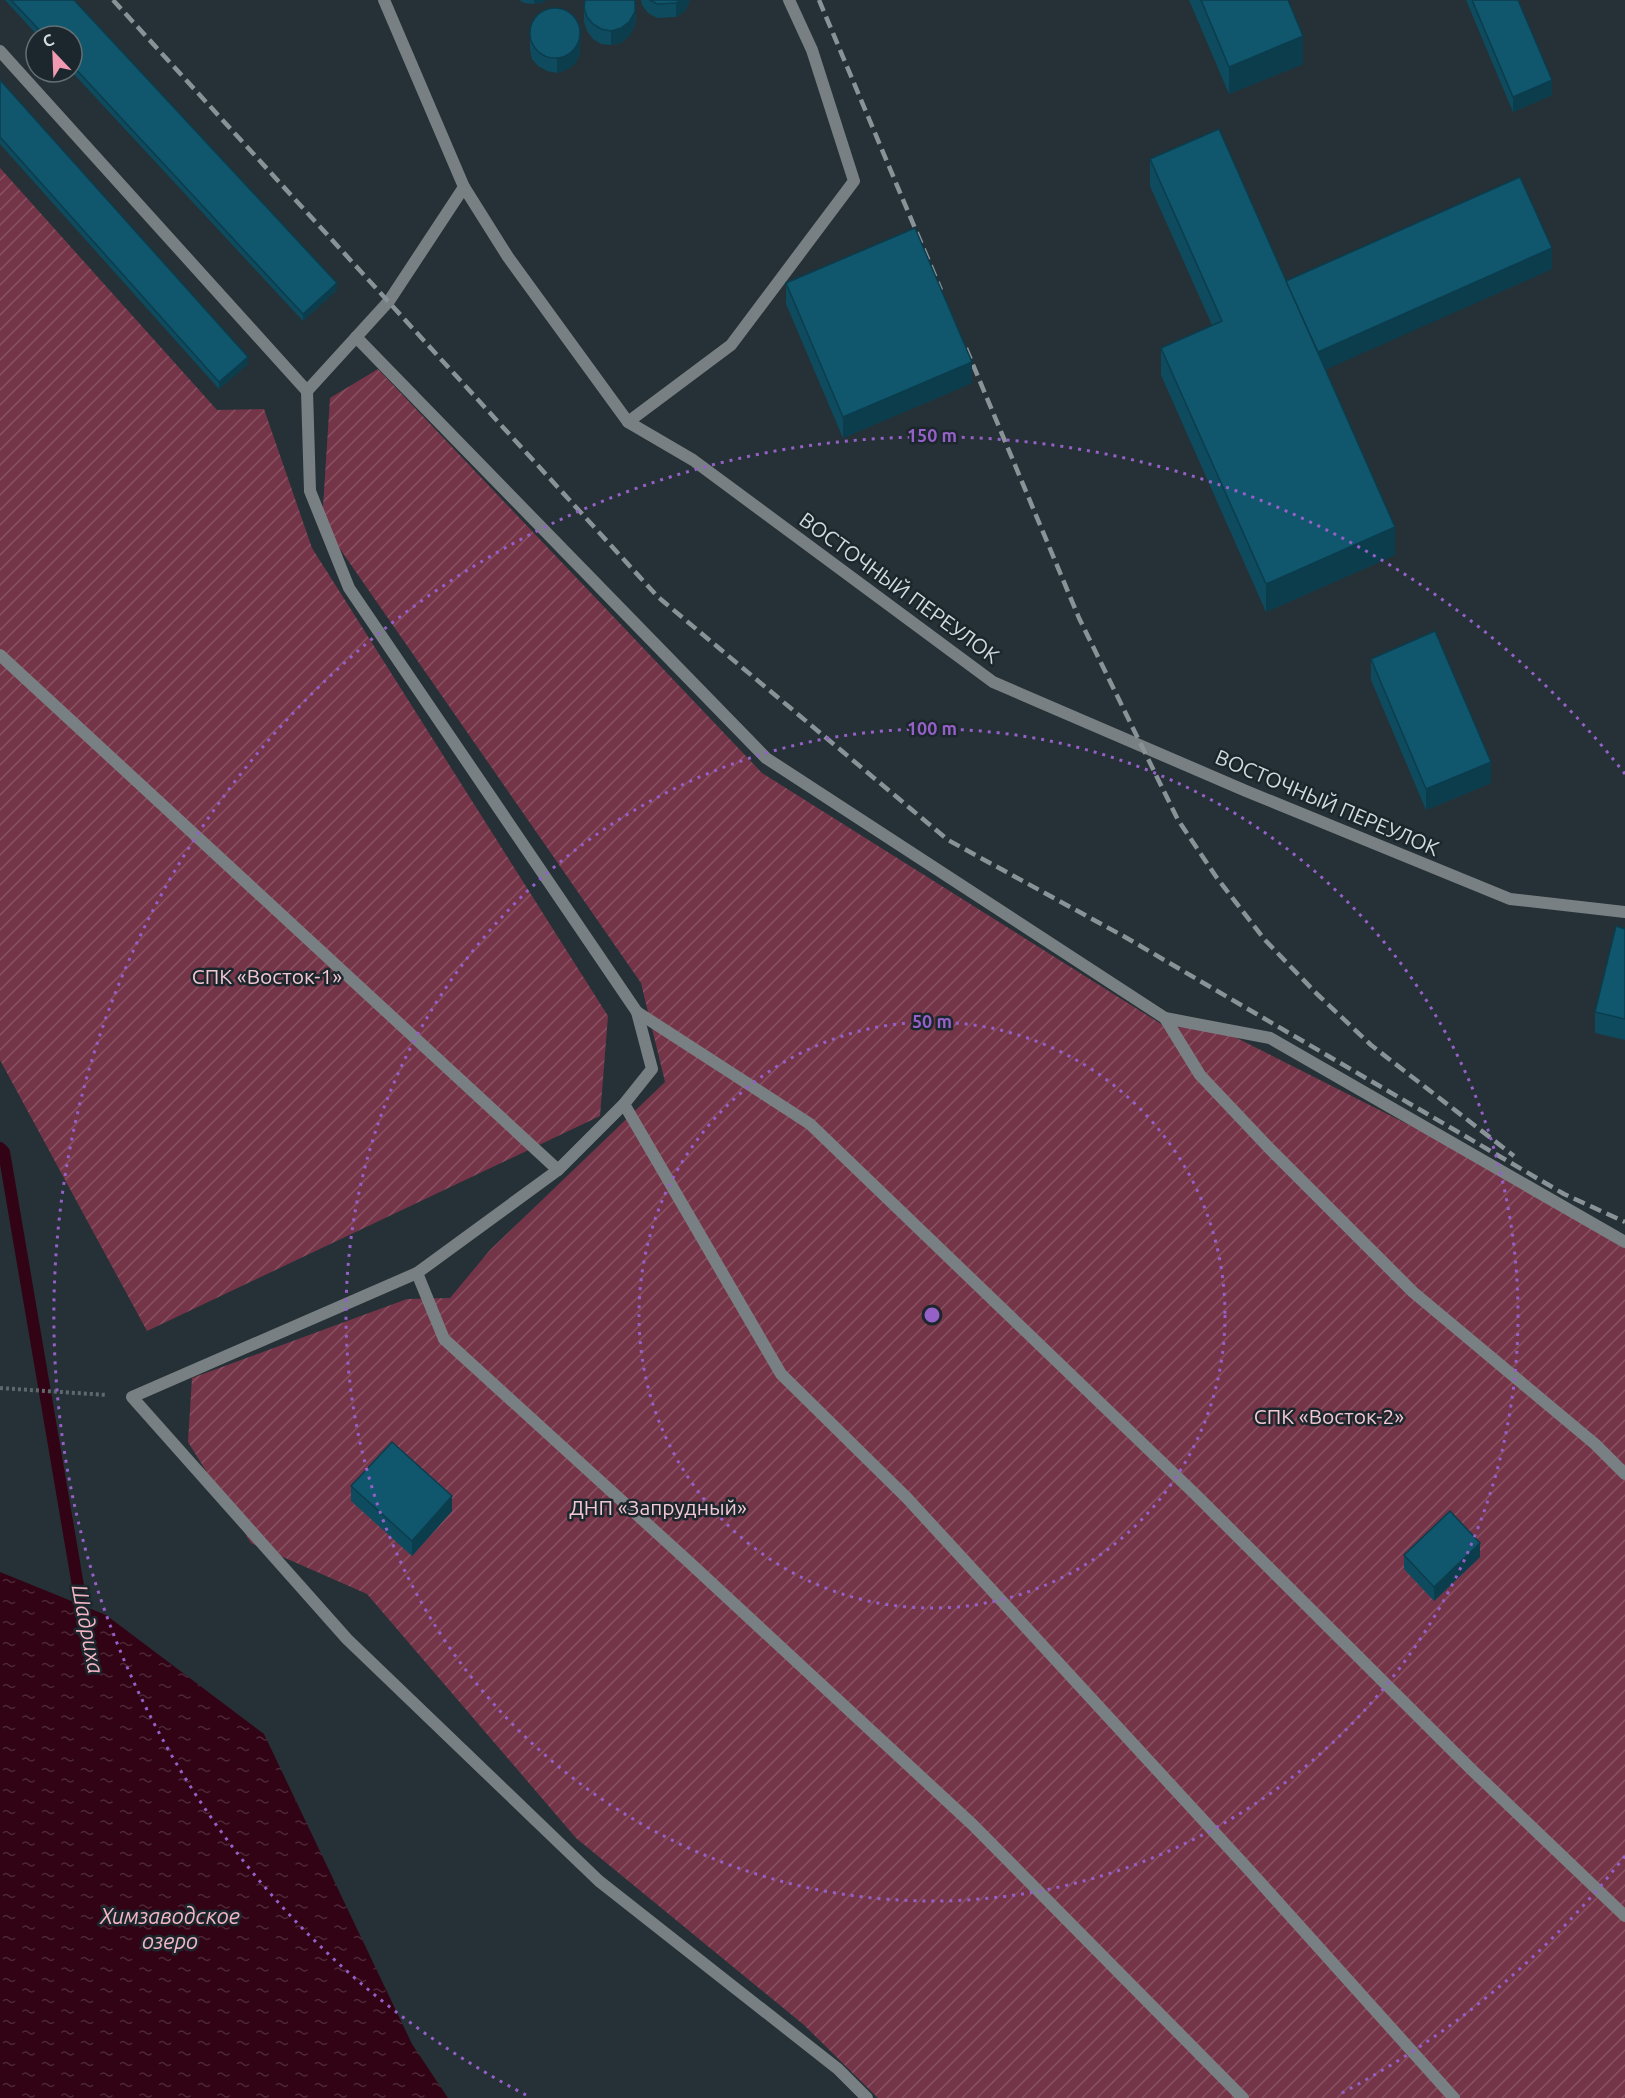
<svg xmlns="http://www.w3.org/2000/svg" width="1625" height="2098" viewBox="0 0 1625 2098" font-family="Ubuntu,sans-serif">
<defs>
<pattern id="garden-furrows" width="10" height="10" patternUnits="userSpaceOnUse" patternTransform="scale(1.5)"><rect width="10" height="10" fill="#753548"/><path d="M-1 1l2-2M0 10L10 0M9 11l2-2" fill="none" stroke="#885262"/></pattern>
<pattern id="water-ripples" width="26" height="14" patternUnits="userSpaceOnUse" patternTransform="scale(1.5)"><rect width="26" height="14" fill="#310315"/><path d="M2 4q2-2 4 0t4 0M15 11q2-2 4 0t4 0" fill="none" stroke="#4e2737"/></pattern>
</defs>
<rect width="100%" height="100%" fill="#253136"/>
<!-- garden -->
<g fill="url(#garden-furrows)">
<path d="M0 168 217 410 264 409 312 548 608 1016 600 1116 147 1331 0 1060Z"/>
<path d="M378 369 762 773 1166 1027 1217 1028 1518 1180 1625 1246V2098H878L804 2025 576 1838 367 1594 251 1543 188 1442 192 1378 407 1299 450 1298 490 1250 665 1082 641 983 322 523 330 398Z"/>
</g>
<!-- water -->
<path fill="url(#water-ripples)" d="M0 1572 106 1615 264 1734 412 2044 448 2098H0Z"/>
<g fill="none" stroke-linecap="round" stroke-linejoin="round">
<!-- stream -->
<path stroke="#310315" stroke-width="12" d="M0 1148 4 1152 84 1621"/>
<!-- path -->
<path stroke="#5e696d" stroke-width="4" stroke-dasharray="3 3" stroke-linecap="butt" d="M0 1388 107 1395"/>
<!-- service -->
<g stroke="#798083" stroke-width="12">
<path d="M0 51 307 391"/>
<path d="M356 337 766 758 1165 1018"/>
<path d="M628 422 731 345 854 181 812 50 789 0"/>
<path d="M637 1012 810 1124 1195 1494 1472 1770 1625 1916"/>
<path d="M624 1104 781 1374 907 1498 1250 1871 1454 2098"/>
<path d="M1625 1242 1270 1038 1165 1018 1200 1075 1269 1148 1413 1292 1595 1444 1625 1474"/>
<path d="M417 1273 444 1339 689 1562 973 1825 1243 2098"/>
</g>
<!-- minor -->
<g stroke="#798083" stroke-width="12">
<path d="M0 655 558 1170"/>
<path d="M867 2098 838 2069 599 1881 347 1639 132 1397 417 1273 558 1170 624 1104 652 1069 637 1012 349 588 310 491 307 391 389 301 464 187 508 257 628 422 693 460 993 682 1246 791 1510 899 1625 912"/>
</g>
<!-- tertiary -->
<path stroke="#798083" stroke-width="12" d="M384 0 464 187"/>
<!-- rail -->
<g stroke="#899397" stroke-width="4.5" stroke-dasharray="12 6" stroke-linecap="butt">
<path d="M113 0 658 597 948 840 1125 937 1564 1194 1625 1222"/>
<path d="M819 0 941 290"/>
<path d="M966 348 1079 618 1178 820 1217 878 1265 940 1317 994 1371 1045 1514 1156"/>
</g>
</g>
<!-- wall -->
<g fill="#0e4b5f">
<path d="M5 0H74L337 290 303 321 72 72V36H38Z"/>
<path d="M519 0H547L544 2 534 4 524 3Z"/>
<path d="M641 0H690L685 11 676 17 657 18 648 13 642 5Z"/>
<path d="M1189 0H1288L1303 64 1229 94Z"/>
<path d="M1466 0H1518L1552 95 1513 112Z"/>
<path d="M584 8 636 15 635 26 629 36 621 43 611 45 601 44 593 39 587 31 584 22Z"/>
<path d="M530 35 580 54 575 64 566 70 557 73 547 71 538 66 532 59 530 50Z"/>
<path d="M0 80 248 364 219 389 0 144Z"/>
<path d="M1150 159 1286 281 1552 269 1325 369 1395 555 1266 612 1161 375V348L1212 325 1150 186Z"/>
<path d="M786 283 972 383 843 438 786 304Z"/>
<path d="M1371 659 1491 783 1426 810 1371 680Z"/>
<path d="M1625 929V1040L1595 1033V1012Z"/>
<path d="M351 1486 452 1511 412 1556 351 1501Z"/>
<path d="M1404 1555 1480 1557 1434 1601 1404 1569Z"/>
</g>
<!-- shaded-wall -->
<g fill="#0b3d4d">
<path d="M534 0H547L544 2 534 4Z"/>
<path d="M680 0H690L685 11 676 17V3Z"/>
<path d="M636 1 635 26 629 36 621 43 611 45V31Z"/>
<path d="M581 28 580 54 575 64 566 70 557 73V58Z"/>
<path d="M1303 36V64L1229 94V67Z"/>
<path d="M1552 80V95L1513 112V97Z"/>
<path d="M1552 248V269L1316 374V352Z"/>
<path d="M337 283V290L303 321V314Z"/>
<path d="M248 357V364L219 389V382Z"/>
<path d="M972 362V383L843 438V417Z"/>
<path d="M1395 527V555L1266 612V584Z"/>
<path d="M1491 762V783L1426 810V789Z"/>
<path d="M452 1496V1511L412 1556V1541Z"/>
<path d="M1480 1543V1557L1434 1601V1587Z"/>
</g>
<!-- building -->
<g fill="#10576e" stroke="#0b3d4d" stroke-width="1.5">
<path d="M11 0H74L337 283 303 314 72 65V36H45Z"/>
<path d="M585 0H635V12L629 22 621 28 611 31 601 29 593 24 587 17 584 8Z"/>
<path d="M650 0H680L676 3 657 4Z"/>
<path d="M1201 0H1288L1303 36 1229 67Z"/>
<path d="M1472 0H1518L1552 80 1513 97Z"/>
<circle cx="555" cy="33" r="25"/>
<path d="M0 80 248 357 219 382 0 137Z"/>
<path d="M1219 129 1395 527 1266 584 1161 348 1222 321 1150 159Z"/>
<path d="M1520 177 1552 248 1318 352 1286 281Z"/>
<path d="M915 228 972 362 843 417 786 283Z"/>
<path d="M1435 631 1491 762 1426 789 1371 659Z"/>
<path d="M1616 926 1625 929V1019L1595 1012Z"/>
<path d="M392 1442 452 1496 412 1541 351 1486Z"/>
<path d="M1450 1511 1480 1543 1434 1587 1404 1555Z"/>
</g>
<!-- distance rings -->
<g fill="none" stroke="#9560c8" stroke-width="3" stroke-dasharray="3 6">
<circle cx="932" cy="1315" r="293"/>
<circle cx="932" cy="1315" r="586"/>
<path d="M1625 1856A879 879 0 0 1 1338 2095M526 2095A879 879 0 1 1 1625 774"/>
</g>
<g text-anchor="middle" stroke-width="5" stroke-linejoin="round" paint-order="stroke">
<!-- street labels -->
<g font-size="21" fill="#d2dadd" stroke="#1b272c">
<text transform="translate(899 588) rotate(36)" y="7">ВОСТОЧНЫЙ ПЕРЕУЛОК</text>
<text transform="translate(1327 803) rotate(23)" y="7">ВОСТОЧНЫЙ ПЕРЕУЛОК</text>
</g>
<!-- park labels -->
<g font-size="21" fill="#f3c8d2" stroke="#1b272c">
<text x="267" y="984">СПК «Восток-1»</text>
<text x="1329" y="1424">СПК «Восток-2»</text>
<text x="658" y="1515">ДНП «Запрудный»</text>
</g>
<!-- water labels -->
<g font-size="22" font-style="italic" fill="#f4b5c4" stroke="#1b272c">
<text transform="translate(88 1629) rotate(79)" y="8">Шадриха</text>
<text x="170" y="1924">Химзаводское<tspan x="170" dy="25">озеро</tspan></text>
</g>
</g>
<circle cx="932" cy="1315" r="9" fill="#9560c8" stroke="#1b272c" stroke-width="3"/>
<g font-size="18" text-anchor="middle" font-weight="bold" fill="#9560c8" stroke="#1b272c" stroke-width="5" stroke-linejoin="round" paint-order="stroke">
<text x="932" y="442">150 m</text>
<text x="932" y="735">100 m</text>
<text x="932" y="1028">50 m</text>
</g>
<!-- north arrow -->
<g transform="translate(54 54) rotate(337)"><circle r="28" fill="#1b272c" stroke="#646f73" stroke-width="1.5"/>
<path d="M0-4.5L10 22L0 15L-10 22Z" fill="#f19ab1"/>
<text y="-9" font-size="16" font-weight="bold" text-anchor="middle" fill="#d2dadd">С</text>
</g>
</svg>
